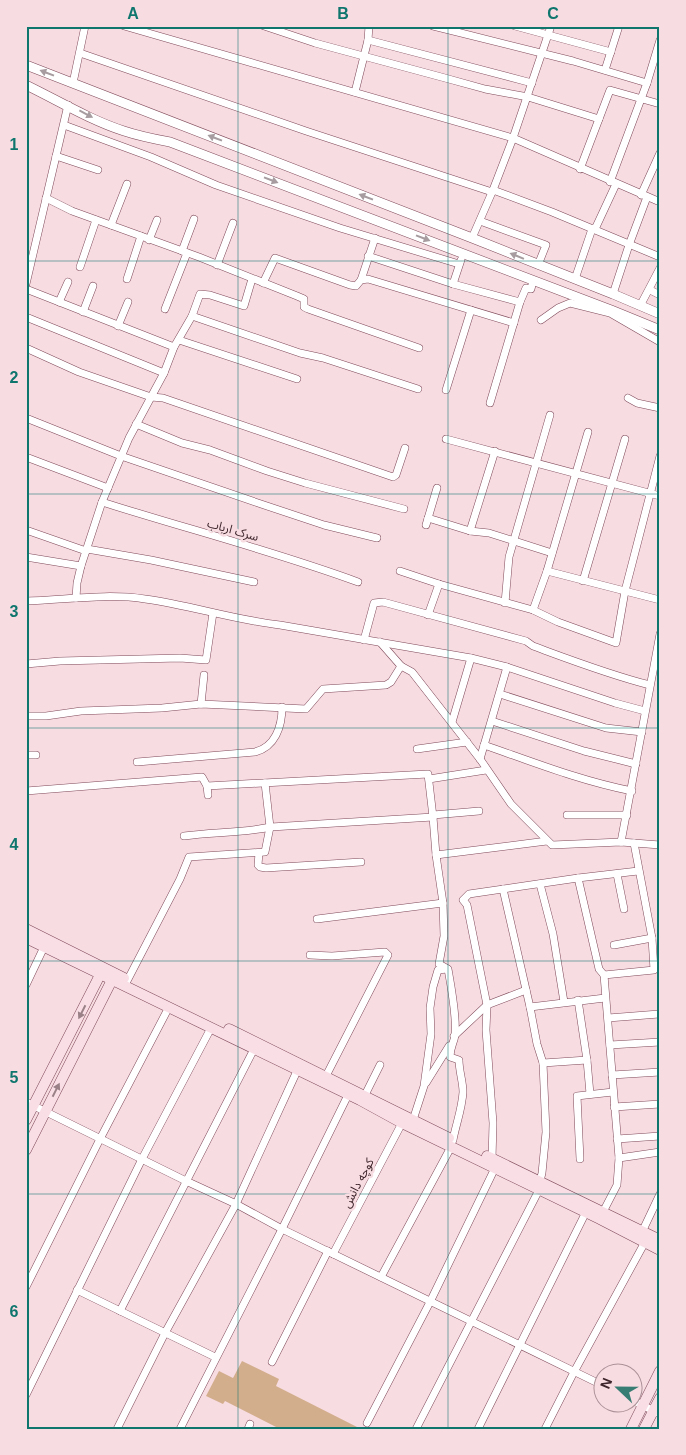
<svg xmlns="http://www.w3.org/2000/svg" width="686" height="1455" viewBox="0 0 686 1455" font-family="Arial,'Noto Sans Arabic',sans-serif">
<rect width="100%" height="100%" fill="#f7dce2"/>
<!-- green -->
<path fill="#d3ae8d" d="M242 1361 279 1379 276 1386 361 1429H280L225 1401 223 1404 206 1396 219 1371 233 1378Z"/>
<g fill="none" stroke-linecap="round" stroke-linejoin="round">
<!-- minor casing -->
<g stroke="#7f4959" stroke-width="8">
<g id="minor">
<path d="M124 26 513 138 660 202"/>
<path d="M264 26 315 43 445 78 485 89 528 97 599 119"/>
<path d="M433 26 573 61 647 83"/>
<path d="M515 26 611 52"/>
<path d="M368 40 532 83"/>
<path d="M80 53 306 131 492 192"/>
<path d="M605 70 619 26"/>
<path d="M73 83 85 26"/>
<path d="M355 92 368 40 369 26"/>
<path d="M64 125 151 157 216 185 340 228 459 264"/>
<path d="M56 156 98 170"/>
<path d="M580 169 610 90 660 104"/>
<path d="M610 182 647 83 660 40"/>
<path d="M493 190 552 212 660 257"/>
<path d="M641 195 660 153"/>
<path d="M46 198 72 211 199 257 297 296 304 299V307L308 309 419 348"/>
<path d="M480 221 546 245 538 265"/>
<path d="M111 225 127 184"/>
<path d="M472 238 493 190 513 138 551 26"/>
<path d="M149 240 157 220"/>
<path d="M182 251 194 219"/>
<path d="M368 256 453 284 520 302"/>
<path d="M217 265 233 223"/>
<path d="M80 267 96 220"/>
<path d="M127 279 141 236"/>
<path d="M575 279 592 229 596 227 616 184"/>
<path d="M361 280 375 238"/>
<path d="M263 283 275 258 350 285 356 286 361 280 368 279 514 323"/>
<path d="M26 284 68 105"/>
<path d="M453 284 461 260"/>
<path d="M26 289 174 347"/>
<path d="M650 290 660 295"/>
<path d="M613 294 629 245 647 197"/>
<path d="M59 302 68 282"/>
<path d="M640 306 660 268"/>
<path d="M165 309 187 253"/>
<path d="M83 312 93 286"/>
<path d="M192 316 300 353 323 358 418 389"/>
<path d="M26 317 164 373"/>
<path d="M541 320 558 308 570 303 610 313 660 342"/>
<path d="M118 326 128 302"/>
<path d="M179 340 297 379"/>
<path d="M26 348 79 372 151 397 163 398 393 477 396 475 405 448"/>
<path d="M446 390 471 310"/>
<path d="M628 398 637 403 660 408"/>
<path d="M490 403 520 302 526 288 531 289 533 281"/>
<path d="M26 418 121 456 258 503 324 525 377 538"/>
<path d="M136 424 182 443 210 450 267 471 305 483 404 509"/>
<path d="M446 439 660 496"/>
<path d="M26 457 108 488"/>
<path d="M102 502C187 529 274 551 358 582"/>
<path d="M428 518 470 531 489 533 552 553"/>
<path d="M426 525 437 488"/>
<path d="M26 530 86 551"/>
<path d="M470 531 495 451"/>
<path d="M87 549 151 560 254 582"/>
<path d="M26 557 81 566"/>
<path d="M400 571 439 584 533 610 558 622 616 643 625 591 660 456"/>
<path d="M547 571 660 600"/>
<path d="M583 581 625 439"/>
<path d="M76 598 77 583 81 566 102 502 129 438 164 373 174 347 192 316 200 294 210 295 244 306 252 279"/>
<path d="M26 601C65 600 106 593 145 599 190 605 234 620 280 625L471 658 507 667 615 703 645 711"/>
<path d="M505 603 509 557 550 415"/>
<path d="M533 610 547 571 588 432"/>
<path d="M428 615 439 584"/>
<path d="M364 640 374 603 383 602 526 641 533 646C571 660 610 675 650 685"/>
<path d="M380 642 401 666 412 672 480 759 511 804 552 845 621 842 660 845"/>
<path d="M26 664 60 661 180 658 206 660 213 613"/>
<path d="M500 694 606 728 642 732"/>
<path d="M201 704 204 675"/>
<path d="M26 716H46L81 711 162 708 201 704 306 709 323 689 386 685 391 682 401 666"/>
<path d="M492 721 584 751 636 764"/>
<path d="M452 722 471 658"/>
<path d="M484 745C533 762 581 781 632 791"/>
<path d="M417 749 467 742"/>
<path d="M26 755H36"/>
<path d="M480 759 507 667"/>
<path d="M137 762 255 752C275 747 282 727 282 707"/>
<path d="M429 779 486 770"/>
<path d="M207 786 428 774 433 817 436 855 443 903 444 936 439 964 448 969C451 986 457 1017 455 1035 454 1043 450 1047 450 1057L459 1060C459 1071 463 1082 463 1092 462 1109 456 1124 453 1140"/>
<path d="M26 791 202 777 207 786 208 795"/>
<path d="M433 815 479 811"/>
<path d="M567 815H627"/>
<path d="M184 836C213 832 242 833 271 827L433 817"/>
<path d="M621 842 660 634"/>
<path d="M259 853 258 865 260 867 266 868 361 862"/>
<path d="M436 855 547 841"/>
<path d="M617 874 624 909"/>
<path d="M578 878 599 969 604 975 619 1158 617 1185 603 1212"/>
<path d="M540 884 553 934 564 1002"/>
<path d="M503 889 530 1007 537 1044 543 1063 546 1132 542 1173 540 1181"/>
<path d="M317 919 443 903"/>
<path d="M614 945 652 938"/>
<path d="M310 955 332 956 385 952 388 955 326 1076"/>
<path d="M604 975 654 970 652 938 634 843"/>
<path d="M26 985 44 947"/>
<path d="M125 985 180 879 189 857 265 852 270 827 265 783"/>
<path d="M578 1000 587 1060 590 1094"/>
<path d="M530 1007 605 998"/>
<path d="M608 1018 659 1014"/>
<path d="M454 1036 487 1005 526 990"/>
<path d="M610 1045 660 1042"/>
<path d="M543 1063 587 1060"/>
<path d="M612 1075 660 1072"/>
<path d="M426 1083 449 1046"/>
<path d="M365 1095 380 1065"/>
<path d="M26 1102 186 1181 236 1204 282 1229 604 1386"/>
<path d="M614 1107 660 1104"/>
<path d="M413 1120 424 1086 431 1034 430 1008 433 987 438 970 447 969"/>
<path d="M617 1139 660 1136"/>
<path d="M619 1158 660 1152"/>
<path d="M492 1159 493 1123 486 1030 487 1005 467 905 463 900 469 894 578 878 638 871"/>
<path d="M580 1159 577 1096 613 1092"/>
<path d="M642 1232 660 1194"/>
<path d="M333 1254 402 1123"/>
<path d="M381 1277 451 1147"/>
<path d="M26 1287 100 1139 169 1007"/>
<path d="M77 1290 215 1357"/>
<path d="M120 1311 254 1049"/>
<path d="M272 1362 328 1251"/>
<path d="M26 1395 142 1159 211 1028"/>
<path d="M634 1401 660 1414"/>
<path d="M367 1423 430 1302 495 1168"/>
<path d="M117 1429 165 1333 236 1204 297 1071"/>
<path d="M180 1429 282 1229 348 1095"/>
<path d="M248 1429 250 1424"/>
<path d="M416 1429 539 1190"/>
<path d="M478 1429 586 1212"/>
<path d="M545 1429 574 1372 645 1242"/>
</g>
</g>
<!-- tertiary casing -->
<g stroke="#7f4959" stroke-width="10">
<g id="tertiary">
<path d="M26 65 472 238 613 294 660 314"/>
<path d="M26 85C59 101 90 120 124 131 139 136 154 139 170 142L611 310 660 330"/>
</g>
</g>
<!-- secondary casing -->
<g stroke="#7f4959" stroke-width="11">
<g id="secondary">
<path d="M26 929 124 978"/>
<path d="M26 938 360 1100 402 1123 600 1219 660 1250"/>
<path d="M229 1029 449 1138"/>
<path d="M26 1120 103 969"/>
<path d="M26 1150 115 974"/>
<path d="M487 1156 660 1240"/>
<path d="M631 1429 660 1371"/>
<path d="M644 1429 660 1398"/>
</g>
</g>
<!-- minor -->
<use href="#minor" stroke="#fff" stroke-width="7"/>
<!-- tertiary -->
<use href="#tertiary" stroke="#fff" stroke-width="9"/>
<!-- secondary -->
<use href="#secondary" stroke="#f9dee6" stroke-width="10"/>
</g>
<!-- one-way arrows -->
<defs><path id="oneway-solid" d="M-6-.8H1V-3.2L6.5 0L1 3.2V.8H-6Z" transform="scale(1.25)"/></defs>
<g fill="#a79c9f">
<use href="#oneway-solid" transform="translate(47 73) rotate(-159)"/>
<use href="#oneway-solid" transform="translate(86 114) rotate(28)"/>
<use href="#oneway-solid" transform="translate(215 138) rotate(-159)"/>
<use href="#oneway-solid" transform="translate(271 180) rotate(21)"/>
<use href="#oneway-solid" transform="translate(366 197) rotate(-159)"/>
<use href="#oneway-solid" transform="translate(423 238) rotate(21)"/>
<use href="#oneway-solid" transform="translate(517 256) rotate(-158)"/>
</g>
<g fill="#9a8188">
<use href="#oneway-solid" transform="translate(82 1012) rotate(117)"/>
<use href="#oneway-solid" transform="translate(56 1090) rotate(-63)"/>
</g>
<!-- grid -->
<path fill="none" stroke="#0f766e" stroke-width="1" stroke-opacity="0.55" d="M238 26V1429M448 26V1429M26 261H660M26 494H660M26 728H660M26 961H660M26 1194H660"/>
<g text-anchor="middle" stroke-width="5" stroke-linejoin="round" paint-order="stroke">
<!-- street labels -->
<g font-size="12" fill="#3c242a" stroke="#f7dce2">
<text transform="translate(233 530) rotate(16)" y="4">سرک ارباب</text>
<text transform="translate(358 1183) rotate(-62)" y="4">کوچه دانش</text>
</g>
</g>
<!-- border -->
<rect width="686" height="1455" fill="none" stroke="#f7dce2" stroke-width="55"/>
<!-- north arrow -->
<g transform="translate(618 1388) rotate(292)"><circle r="24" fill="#f7dce2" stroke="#ac9298"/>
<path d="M0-4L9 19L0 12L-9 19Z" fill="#387d73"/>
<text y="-8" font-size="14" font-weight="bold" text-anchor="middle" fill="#3c242a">N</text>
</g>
<rect x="28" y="28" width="630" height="1400" fill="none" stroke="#0f766e" stroke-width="2"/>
<g font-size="16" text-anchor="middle" font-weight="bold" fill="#0f766e">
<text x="133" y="19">A</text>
<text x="343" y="19">B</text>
<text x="553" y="19">C</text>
<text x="14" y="150">1</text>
<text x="14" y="383">2</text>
<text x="14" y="617">3</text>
<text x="14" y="850">4</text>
<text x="14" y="1083">5</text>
<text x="14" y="1317">6</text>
</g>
</svg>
